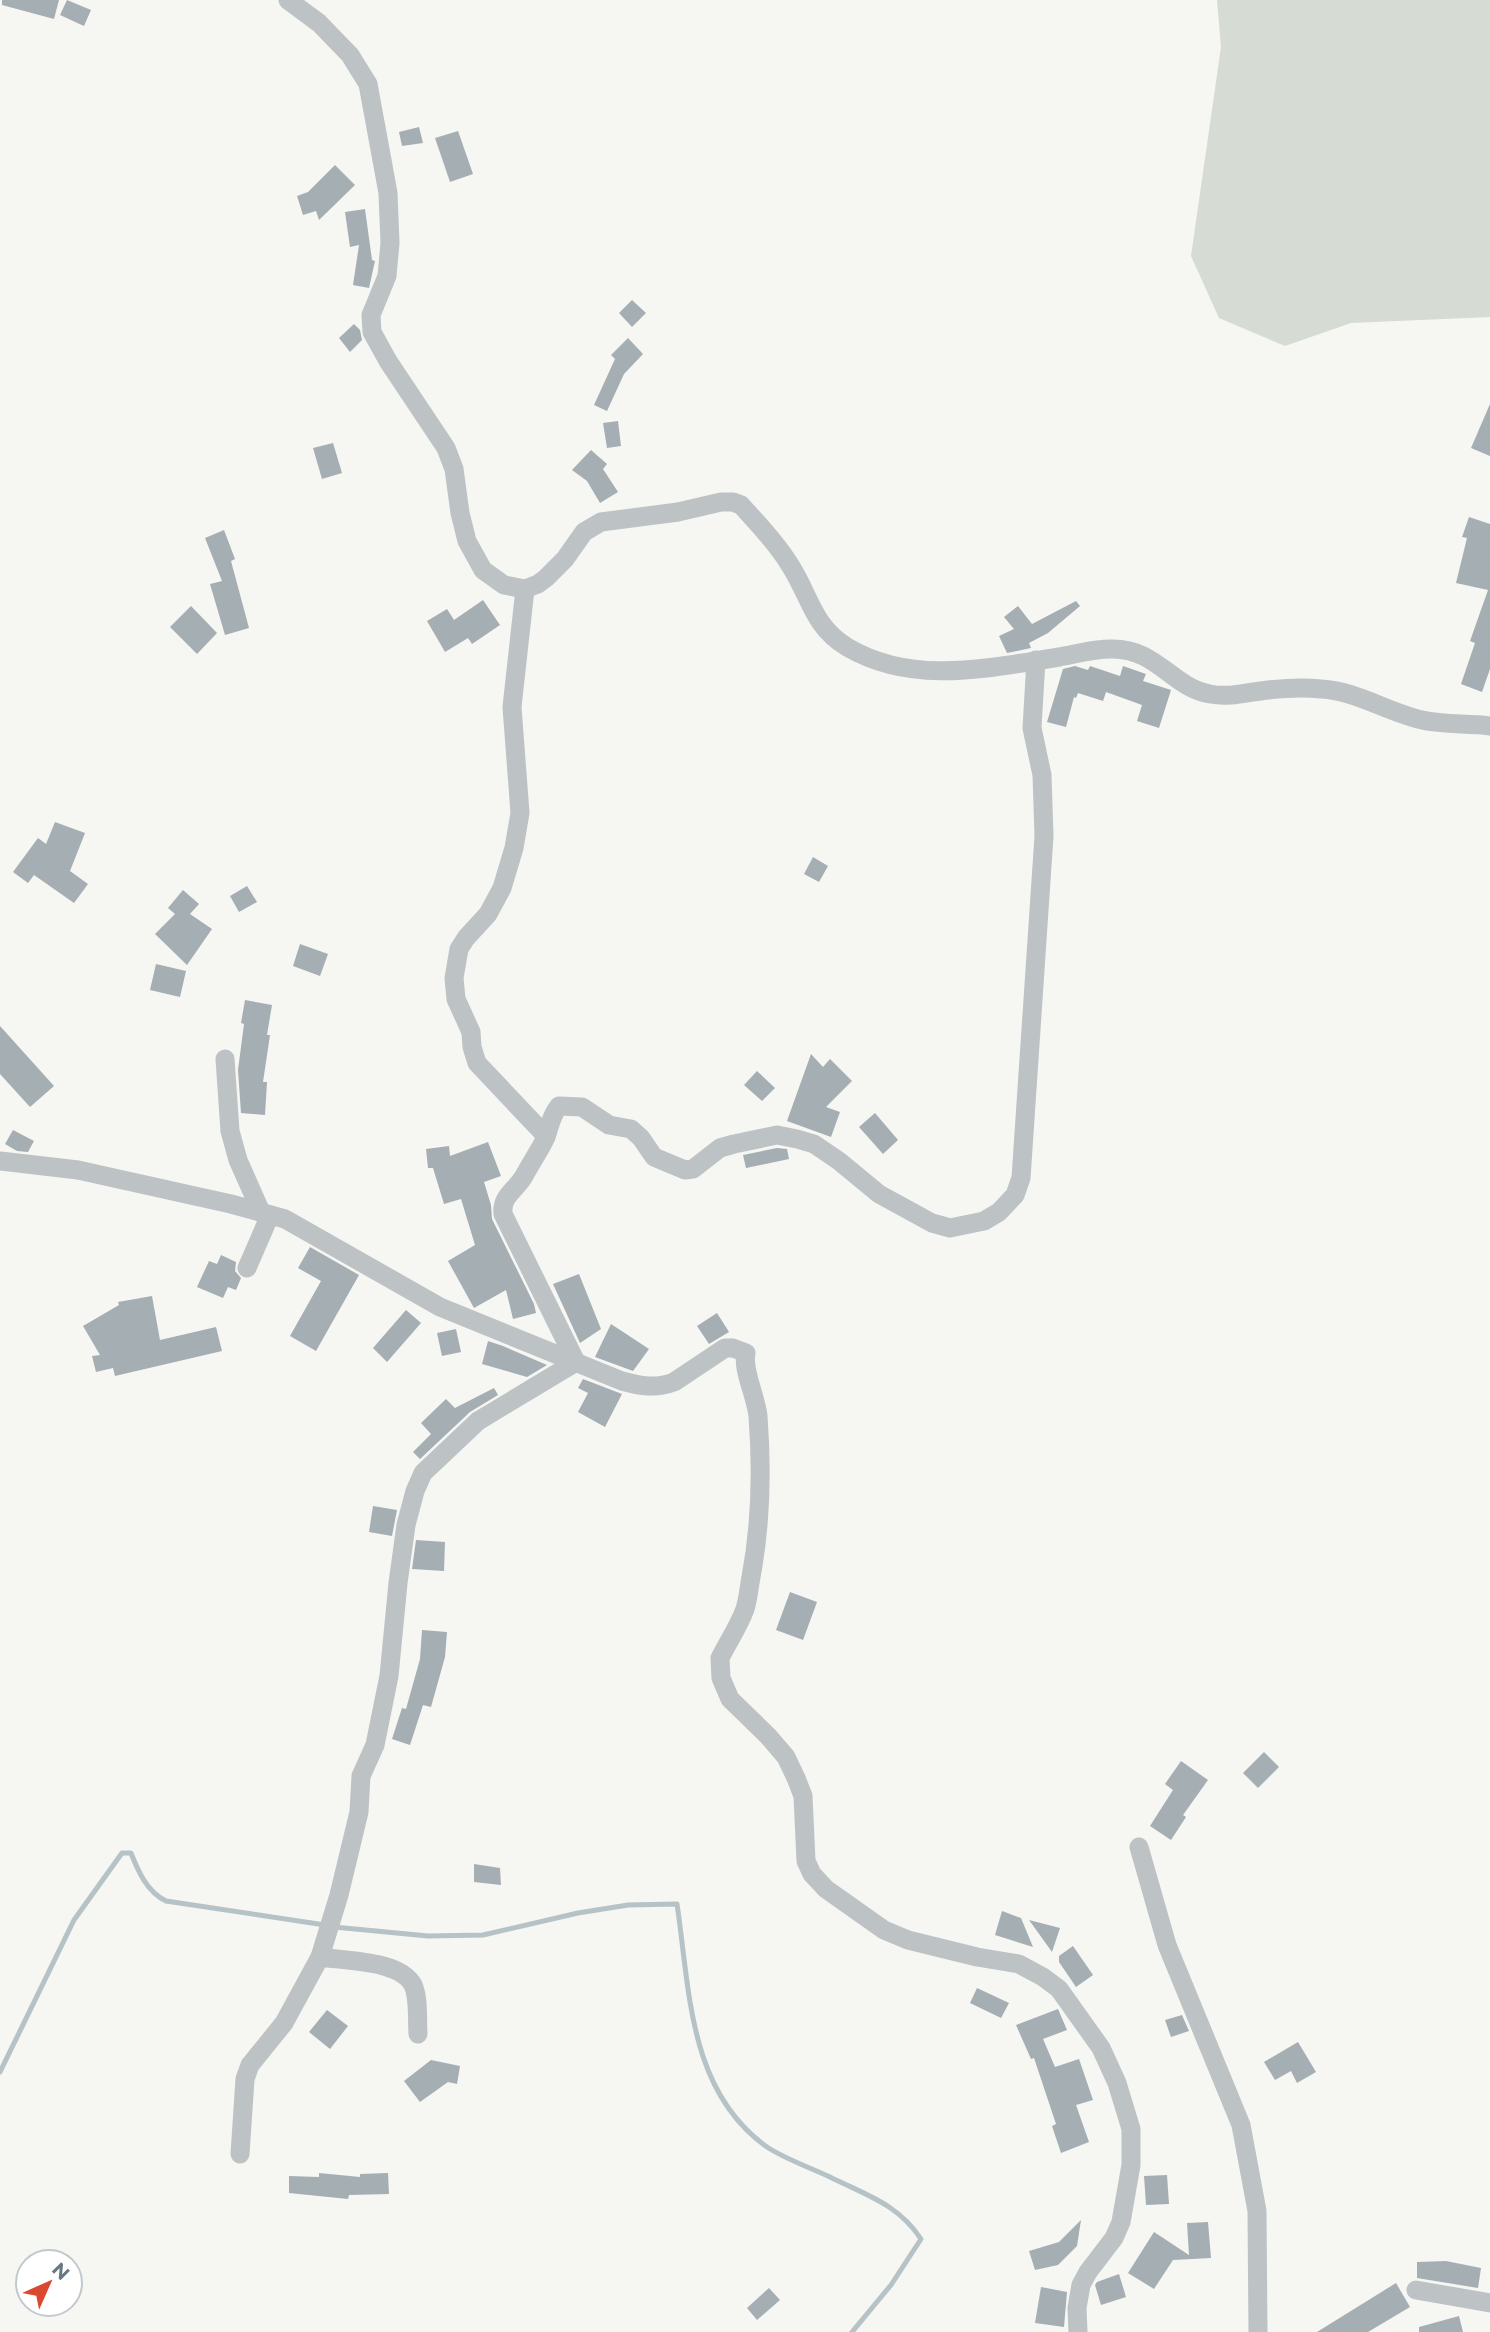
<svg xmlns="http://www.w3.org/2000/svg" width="1490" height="2332" viewBox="0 0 1490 2332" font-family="Montserrat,sans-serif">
<rect width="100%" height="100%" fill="#f6f6f3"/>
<!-- green -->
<path fill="#d6dbd3" d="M1217 0H1490V317L1351 323 1285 346 1219 318 1191 256 1221 47Z"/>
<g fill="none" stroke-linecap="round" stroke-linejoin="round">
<!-- stream -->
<g stroke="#b5c2c6" stroke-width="5">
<path d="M334 1927 428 1936 483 1935 578 1913 628 1905 677 1904C690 1990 688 2091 767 2147 785 2159 809 2167 830 2177 866 2195 898 2204 921 2239L891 2285 852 2332"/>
<path d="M0 2072 74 1920 122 1853H131C138 1871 147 1892 166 1901L325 1925"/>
</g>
</g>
<!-- building -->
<g fill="#a5aeb3">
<path d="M2 0H59L54 19 2 5Z"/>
<path d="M67 0 91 10 84 26 60 15Z"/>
<path d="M419 127 423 143 402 146 399 132Z"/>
<path d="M458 131 473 174 450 182 435 138Z"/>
<path d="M335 165 355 185 319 220 316 211 303 215 297 196 308 192Z"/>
<path d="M365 209 372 260 375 261 369 288 353 285 359 245 350 247 345 212Z"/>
<path d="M632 300 646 313 632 327 619 313Z"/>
<path d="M354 324 360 330 362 340 350 352 339 338Z"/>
<path d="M628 338 643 354 624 374 607 411 594 405 615 359 611 355Z"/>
<path d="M1490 404V456L1471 448Z"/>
<path d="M618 421 621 446 607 448 603 423Z"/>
<path d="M333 443 342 473 322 479 313 448Z"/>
<path d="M591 450 607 464 603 469 618 492 600 503 587 481 572 470Z"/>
<path d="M1469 517 1490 524V669L1482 692 1461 684 1475 643 1470 641 1488 590 1456 583 1467 538 1462 537Z"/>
<path d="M224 530 235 559 231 561 249 628 225 635 210 584 222 581 205 538Z"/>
<path d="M483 600 500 625 472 644 468 638 445 652 427 621 447 609 454 620Z"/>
<path d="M1076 601 1080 606 1048 633 1029 643 1031 648 1007 653 999 636 1014 629 1004 617 1018 606 1032 624Z"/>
<path d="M191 606 217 633 197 654 170 627Z"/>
<path d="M1075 666 1088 670 1090 666 1120 676 1123 666 1146 674 1143 681 1171 690 1159 728 1137 721 1142 705 1106 692 1103 701 1078 693 1076 698 1074 697 1066 727 1047 722 1063 669Z"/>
<path d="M55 822 85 833 70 871 88 884 74 903 34 875 28 883 13 872 38 838 46 844Z"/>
<path d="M813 857 828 866 819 882 804 874Z"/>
<path d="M247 886 257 902 239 912 230 896Z"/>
<path d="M183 890 199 904 190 914 212 929 187 965 155 934 175 914 168 908Z"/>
<path d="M300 944 328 954 320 976 293 966Z"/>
<path d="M156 964 186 971 180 997 150 990Z"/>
<path d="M245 1000 272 1005 267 1035H270L263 1082H267L265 1115 241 1113 238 1070 244 1024 241 1023Z"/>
<path d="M0 1026 54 1086 30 1107 0 1074Z"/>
<path d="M811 1054 823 1067 830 1059 852 1081 826 1107 840 1112 831 1137 787 1121Z"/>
<path d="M757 1071 775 1088 762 1101 744 1085Z"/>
<path d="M875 1113 898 1140 883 1154 859 1127Z"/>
<path d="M13 1130 34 1141 28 1152 17 1151 5 1144Z"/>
<path d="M488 1142 501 1176 484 1182 491 1205 492 1219 534 1304 536 1313 513 1319 506 1290 474 1308 448 1261 475 1245 461 1199 444 1204 433 1168H428L426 1149 449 1146 450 1156Z"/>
<path d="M777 1148 787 1149 789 1159 746 1168 743 1155Z"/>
<path d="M310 1247 359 1275 316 1351 290 1336 321 1281 298 1268Z"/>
<path d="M221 1255 236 1262 235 1271 241 1278 236 1290 228 1287 223 1298 197 1287 209 1261 217 1264Z"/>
<path d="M579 1274 601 1329 580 1343 553 1284Z"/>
<path d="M152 1296 160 1340 216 1327 222 1351 115 1376 113 1368 96 1372 92 1356 100 1355 83 1326 119 1305 118 1302Z"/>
<path d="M406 1310 421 1323 387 1362 373 1348Z"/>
<path d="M717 1313 729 1332 709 1344 697 1326Z"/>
<path d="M611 1324 649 1349 633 1371 595 1357Z"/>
<path d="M456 1329 461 1352 442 1356 437 1333Z"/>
<path d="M488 1341 503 1346 547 1365 527 1377 482 1364Z"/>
<path d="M583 1379 622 1394 605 1427 578 1412 588 1393 578 1388Z"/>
<path d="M494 1388 498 1395 470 1412 420 1459 413 1452 431 1434 421 1423 446 1399 455 1408Z"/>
<path d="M373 1506 397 1510 392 1536 369 1532Z"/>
<path d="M416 1540 445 1542 444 1571 412 1569Z"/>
<path d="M790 1592 817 1602 803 1640 776 1630Z"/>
<path d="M422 1630 447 1632 445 1657 431 1707 423 1705 410 1745 392 1739 402 1708 406 1709 420 1659Z"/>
<path d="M1264 1752 1279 1767 1258 1788 1243 1773Z"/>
<path d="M1181 1761 1208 1780 1183 1815 1186 1817 1171 1840 1150 1826 1173 1790 1165 1784Z"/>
<path d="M474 1864 500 1868 501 1885 474 1882Z"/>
<path d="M1002 1911 1021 1918 1033 1947 995 1935Z"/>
<path d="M1029 1920 1060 1928 1052 1952Z"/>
<path d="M1073 1946 1093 1975 1076 1987 1059 1962V1956Z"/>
<path d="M977 1988 1009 2003 1001 2018 970 2003Z"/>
<path d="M1058 2009 1067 2030 1043 2039 1055 2067 1079 2059 1093 2100 1076 2105 1089 2142 1061 2153 1052 2126 1056 2124 1034 2058 1031 2059 1016 2025Z"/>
<path d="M327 2010 348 2026 330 2049 309 2032Z"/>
<path d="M1182 2015 1189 2031 1171 2037 1165 2020Z"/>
<path d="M1298 2042 1316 2072 1297 2083 1291 2071 1275 2080 1264 2062Z"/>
<path d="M431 2060 460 2066 457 2084 448 2082 420 2102 404 2081Z"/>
<path d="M319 2173 360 2177V2174L388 2173 389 2194 349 2195 348 2199 289 2193V2176L319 2177Z"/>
<path d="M1167 2175 1169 2204 1146 2205 1144 2176Z"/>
<path d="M1081 2220 1077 2246 1058 2265 1035 2270 1029 2251 1059 2242Z"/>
<path d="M1208 2222 1211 2258 1173 2260 1154 2289 1128 2273 1154 2232 1189 2255 1187 2223Z"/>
<path d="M1446 2261 1481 2268 1478 2288 1417 2278V2262Z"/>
<path d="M1119 2274 1126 2297 1101 2305 1095 2285 1097 2282Z"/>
<path d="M1396 2283 1410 2307 1368 2332H1317Z"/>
<path d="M1041 2287 1067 2292 1064 2327 1035 2323Z"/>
<path d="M769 2288 780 2300 757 2320 747 2308Z"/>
<path d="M1459 2316 1463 2332H1419V2327Z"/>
</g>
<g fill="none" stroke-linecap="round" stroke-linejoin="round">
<!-- street -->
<g stroke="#bdc2c5" stroke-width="19">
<path d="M288 0 319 23 350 55 368 84 388 193 390 243 387 276 371 315 372 332 388 361 446 448 454 469 460 513 467 541 483 570 504 585 525 589 538 584 546 578 565 559 584 532 601 522 678 512 721 502H733L741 505C757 523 775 541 788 562 810 594 811 625 847 647 913 686 988 668 1059 657 1076 654 1094 649 1111 649 1157 648 1171 687 1210 694 1230 698 1248 692 1268 690 1286 688 1303 687 1321 689 1357 691 1387 712 1422 720 1444 725 1467 723 1490 726"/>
<path d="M525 589 512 707 520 813 514 848 502 888 488 914 466 938 459 949 454 978 456 999 471 1032 472 1047 477 1063 546 1136"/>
<path d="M225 1059 230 1131 238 1160 261 1212"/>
<path d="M0 1161 78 1170 231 1204 285 1219 440 1307 622 1381C640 1386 656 1389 674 1382L725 1348H733L746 1353C742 1370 756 1396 758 1416 762 1469 761 1524 751 1577 749 1588 748 1600 745 1609 739 1626 728 1642 720 1658L721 1678 730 1699 768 1736 786 1757 796 1778 803 1796 806 1861 812 1874 826 1889 884 1930 908 1940 977 1957 1019 1964 1043 1977 1059 1989 1101 2048 1117 2083 1131 2129V2165L1121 2222 1114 2238 1088 2272 1081 2285 1077 2308 1078 2332"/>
<path d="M247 1268 270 1215"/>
<path d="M1139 1847 1167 1945 1241 2125 1257 2211 1258 2332"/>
<path d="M320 1957C345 1961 400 1960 413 1985 419 1998 417 2019 418 2034"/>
<path d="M240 2154 245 2079 250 2065 284 2023 320 1957 339 1895 359 1812 361 1776 375 1745 389 1676 398 1583 406 1525 415 1491 423 1473 478 1421 576 1362 503 1214C501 1196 516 1190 524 1176 531 1163 540 1150 546 1137 550 1125 551 1116 559 1106L582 1107 609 1125 631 1129 641 1138 654 1157 685 1170 693 1169 720 1148 734 1144 777 1135 797 1139 814 1144 839 1161 879 1194 932 1223 950 1228 984 1221 999 1212 1015 1195 1021 1178 1044 836 1042 775 1032 728 1036 660"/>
<path d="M1416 2290 1490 2303"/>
</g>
</g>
<!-- north arrow -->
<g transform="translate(49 2283) rotate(45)"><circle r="33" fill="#ffffff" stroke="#c2c9cd" stroke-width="2"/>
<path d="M0-5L12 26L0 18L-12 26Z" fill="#da492f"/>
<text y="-10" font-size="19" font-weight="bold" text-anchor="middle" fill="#677983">N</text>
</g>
</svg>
